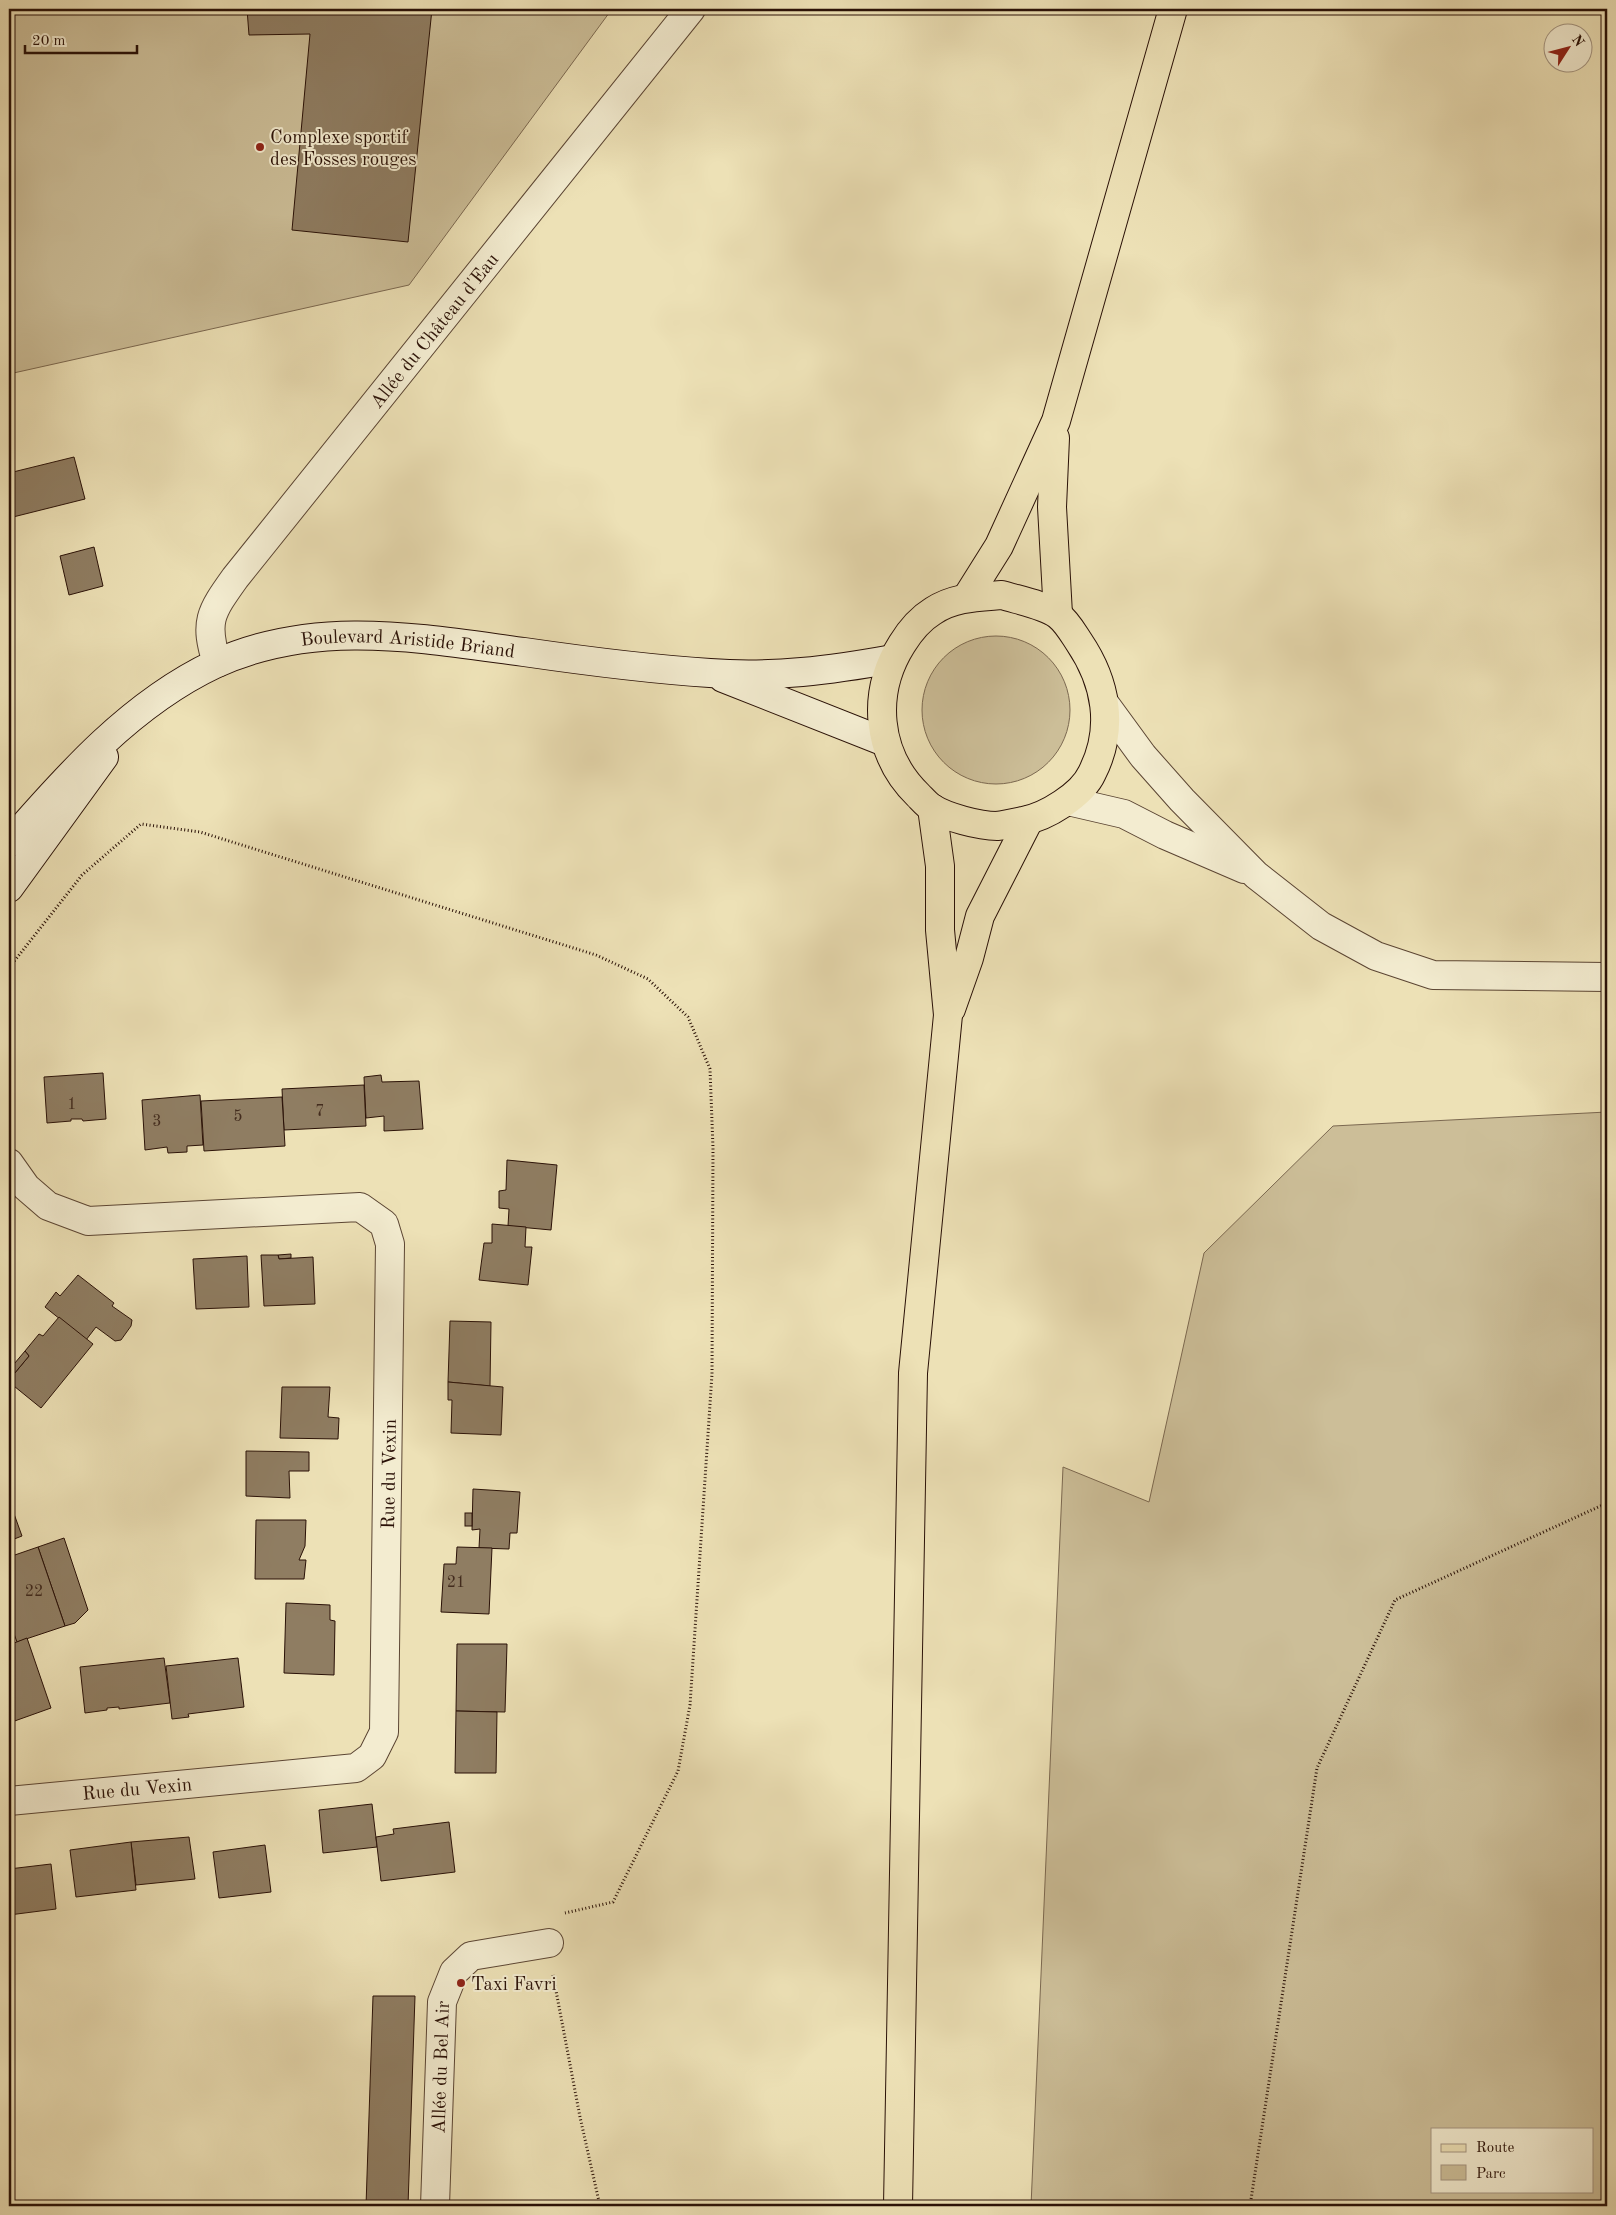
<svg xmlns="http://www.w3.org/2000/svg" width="1616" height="2215" viewBox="0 0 1616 2215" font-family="'Old Standard TT',serif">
<rect width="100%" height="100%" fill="#ede1b6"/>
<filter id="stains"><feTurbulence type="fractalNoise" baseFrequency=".004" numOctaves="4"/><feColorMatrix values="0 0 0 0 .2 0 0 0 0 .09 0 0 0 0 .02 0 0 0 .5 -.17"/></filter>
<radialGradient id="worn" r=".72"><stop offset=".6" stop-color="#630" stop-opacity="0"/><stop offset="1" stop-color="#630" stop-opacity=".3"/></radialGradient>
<!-- green -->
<g fill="#ccbe98" stroke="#7b6850" fill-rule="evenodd">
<path d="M9 9H612L409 285 9 374Z"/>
<circle cx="996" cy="710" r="74"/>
<path d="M1607 1112V2206H1031L1063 1467 1149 1502 1204 1253 1333 1126ZM1432 2129H1592V2191H1432Z"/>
</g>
<!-- building -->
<g fill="#8f7d62" stroke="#2a1107">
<path d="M247 9H432L408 242 292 230 310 34 249 35Z"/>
<path d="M74 457 85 499 9 518V473Z"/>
<path d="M94 547 103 586 69 595 60 556Z"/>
<path d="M103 1073 106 1119 83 1121 82 1119H71V1121L47 1123 44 1077Z"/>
<path d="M381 1075 382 1082 419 1081 423 1129 384 1131V1116L366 1118 364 1077Z"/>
<path d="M364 1085 366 1126 284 1130 282 1089Z"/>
<path d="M200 1095 203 1145 187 1146V1152L168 1153 167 1147 145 1150 142 1100Z"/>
<path d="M282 1097 285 1146 204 1151 201 1101Z"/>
<path d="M507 1160 557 1165 551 1230 508 1226 509 1209 499 1208V1191L506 1190Z"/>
<path d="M492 1224 526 1227 525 1247H532L528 1285 479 1280 484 1243H492Z"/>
<path d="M291 1254V1258L279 1259 278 1255Z"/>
<path d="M261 1255H278L279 1259 313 1257 315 1304 264 1306Z"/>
<path d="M247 1256 249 1307 196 1309 193 1259Z"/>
<path d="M78 1275 114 1303 112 1306 132 1320 131 1326 121 1340 115 1341 96 1327 86 1340 45 1307 56 1292 60 1296Z"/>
<path d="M59 1317 93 1344 41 1408 9 1382V1380L29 1356 25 1351 39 1334 43 1336Z"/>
<path d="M450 1321 491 1322 490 1386 448 1382Z"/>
<path d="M25 1351 29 1356 9 1380V1370Z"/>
<path d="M448 1382 503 1387 501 1435 451 1433 452 1400H448Z"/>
<path d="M282 1387H330L328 1417 339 1418 338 1439 280 1438Z"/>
<path d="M246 1451 309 1452V1471H289L290 1498 246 1496Z"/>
<path d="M473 1489 520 1492 517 1533H510L509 1549 479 1548 480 1529 472 1530Z"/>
<path d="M9 1500 22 1536 9 1541Z"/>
<rect x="465" y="1513" width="7" height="13"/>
<path d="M256 1520H306L305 1546 299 1560H306L304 1579H255Z"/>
<path d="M64 1538 88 1610 75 1623 65 1626 38 1547Z"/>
<path d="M38 1547 65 1626 17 1642 9 1620V1557Z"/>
<path d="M457 1547 492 1548 489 1614 441 1612 444 1564H456Z"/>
<path d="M286 1603 330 1605V1620L335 1621 334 1675 284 1673Z"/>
<path d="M27 1638 51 1708 9 1723V1645Z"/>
<path d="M457 1644H507L505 1712 456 1711Z"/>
<path d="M164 1658 170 1703 119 1709V1707L107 1708V1710L85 1713 80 1667Z"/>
<path d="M238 1658 244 1707 188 1714 189 1717 172 1719 166 1666Z"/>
<path d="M456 1711 497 1712 496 1773H455Z"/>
<path d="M372 1804 377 1847 323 1853 319 1810Z"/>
<path d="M449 1822 455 1872 381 1881 376 1837 394 1834 393 1829Z"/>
<path d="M189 1837 195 1879 136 1885 131 1842Z"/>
<path d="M131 1842 136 1890 76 1897 70 1850Z"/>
<path d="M265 1845 271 1892 219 1898 213 1852Z"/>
<path d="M51 1864 56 1909 9 1915V1869Z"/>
<path d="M373 1996H415L408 2206H366Z"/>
</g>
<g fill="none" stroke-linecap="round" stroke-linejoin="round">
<!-- minor casing -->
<g stroke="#5b4533" stroke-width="30">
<g id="minor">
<path id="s1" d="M217 663C204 622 210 613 235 578L691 9"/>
<path d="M1105 704 1143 756 1182 800 1256 875 1321 926 1376 956 1433 975 1607 977"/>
<path d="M1068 801 1124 814 1165 835 1244 869"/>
<path d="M9 1163 26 1187 48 1206 88 1221 360 1207 384 1224 390 1244 384 1732 372 1756 356 1768 9 1801"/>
<path id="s2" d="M435 2206 442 2002 454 1972 471 1956 549 1943"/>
</g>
</g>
<!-- secondary casing -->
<g stroke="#2a1107" stroke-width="30">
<g id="secondary">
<path d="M723 678 885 742"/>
<path id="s3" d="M9 843C68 775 132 703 215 664 315 618 419 638 524 652 586 661 648 669 710 673 772 678 832 670 893 659"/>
<path d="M9 888 104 757"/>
</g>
</g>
<!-- primary casing -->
<g stroke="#2a1107" stroke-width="30">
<g id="primary">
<path d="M1055 438 1052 507 1058 614"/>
<path d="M1002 595C1018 600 1045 605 1058 615 1067 622 1073 633 1079 642 1106 682 1115 728 1092 773 1082 795 1046 817 1023 821 1014 823 1005 825 997 826 979 826 946 817 932 808 927 805 922 799 918 795 876 754 871 693 902 644 910 631 920 619 933 611 954 597 978 597 1002 595Z"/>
<path d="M967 597 999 546 1056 421 1173 9"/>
<path d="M951 1009 969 958 980 916 1029 820"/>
<path d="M898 2206 913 1373 948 1015 940 930V866L932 808"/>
</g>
</g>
<!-- path -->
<g stroke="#2a1107" stroke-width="3" stroke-dasharray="1 2.5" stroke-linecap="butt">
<path d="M9 963 12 964 82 875 141 824 200 832 596 955 648 979 688 1017 710 1069 713 1148 712 1374 690 1705 678 1771 613 1902 565 1913"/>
<path d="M553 1975 580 2117 600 2206"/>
<path d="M1250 2206 1317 1768 1395 1600 1607 1503"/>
</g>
<!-- minor -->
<use href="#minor" stroke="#f3ecd0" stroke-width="28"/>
<!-- secondary -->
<use href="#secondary" stroke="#f3ecd0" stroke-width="28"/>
<!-- primary -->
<use href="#primary" stroke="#ede1b6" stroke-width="28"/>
</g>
<!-- markers -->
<g fill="#8f2418" stroke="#f3ecd0" stroke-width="2">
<circle cx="260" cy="147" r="5"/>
<circle cx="461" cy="1983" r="5"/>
</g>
<g text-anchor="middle" stroke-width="4" stroke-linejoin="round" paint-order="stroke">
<!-- number labels -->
<g font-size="16" fill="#432c1e">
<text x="72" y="1109">1</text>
<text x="320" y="1116">7</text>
<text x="238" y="1121">5</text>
<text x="157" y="1126">3</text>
<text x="456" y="1587">21</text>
<text x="34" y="1596">22</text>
</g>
<!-- poi labels -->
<g font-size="19" fill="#2a1107" stroke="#f3ecd0" text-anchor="start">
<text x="270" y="143">Complexe sportif<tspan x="270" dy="22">des Fosses rouges</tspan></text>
<text x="471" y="1990">Taxi Favri</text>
</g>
<!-- street labels -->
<g font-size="19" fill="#2a1107" stroke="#f3ecd0">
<text dy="7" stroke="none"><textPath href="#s1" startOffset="410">Allée du Château d'Eau</textPath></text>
<text dy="7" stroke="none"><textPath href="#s3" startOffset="472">Boulevard Aristide Briand</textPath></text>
<text transform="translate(388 1474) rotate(-89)" y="7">Rue du Vexin</text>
<text transform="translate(137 1788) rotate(-5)" y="7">Rue du Vexin</text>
<text dy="7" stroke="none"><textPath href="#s2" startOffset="139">Allée du Bel Air</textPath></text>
</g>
</g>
<!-- margin -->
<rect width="1616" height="2215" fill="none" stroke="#ede1b6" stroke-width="30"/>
<rect x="10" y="10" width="1596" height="2195" fill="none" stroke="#2a1107" stroke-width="2.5"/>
<rect x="15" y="15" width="1586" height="2185" fill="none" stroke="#2a1107"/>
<!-- legend -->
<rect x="1431" y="2128" width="162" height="65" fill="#f3ecd0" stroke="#a39480"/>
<rect x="1441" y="2144" width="25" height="8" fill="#ede1b6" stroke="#a39480"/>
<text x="1476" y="2152" font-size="15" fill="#2a1107">Route</text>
<rect x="1441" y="2165" width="25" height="15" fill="#ccbe98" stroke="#a39480"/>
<text x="1476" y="2178" font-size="15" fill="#2a1107">Parc</text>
<!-- north arrow -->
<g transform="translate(1568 48) rotate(54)"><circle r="24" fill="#f3ecd0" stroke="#a39480"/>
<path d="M0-4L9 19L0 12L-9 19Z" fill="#8f2418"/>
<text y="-8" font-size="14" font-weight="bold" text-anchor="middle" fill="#2a1107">N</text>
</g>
<!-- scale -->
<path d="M25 45v8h112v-8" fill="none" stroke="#2a1107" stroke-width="2.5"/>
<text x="32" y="45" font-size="15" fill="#2a1107" stroke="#f3ecd0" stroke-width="4" paint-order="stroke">20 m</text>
<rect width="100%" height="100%" filter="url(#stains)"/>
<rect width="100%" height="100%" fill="url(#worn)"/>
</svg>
